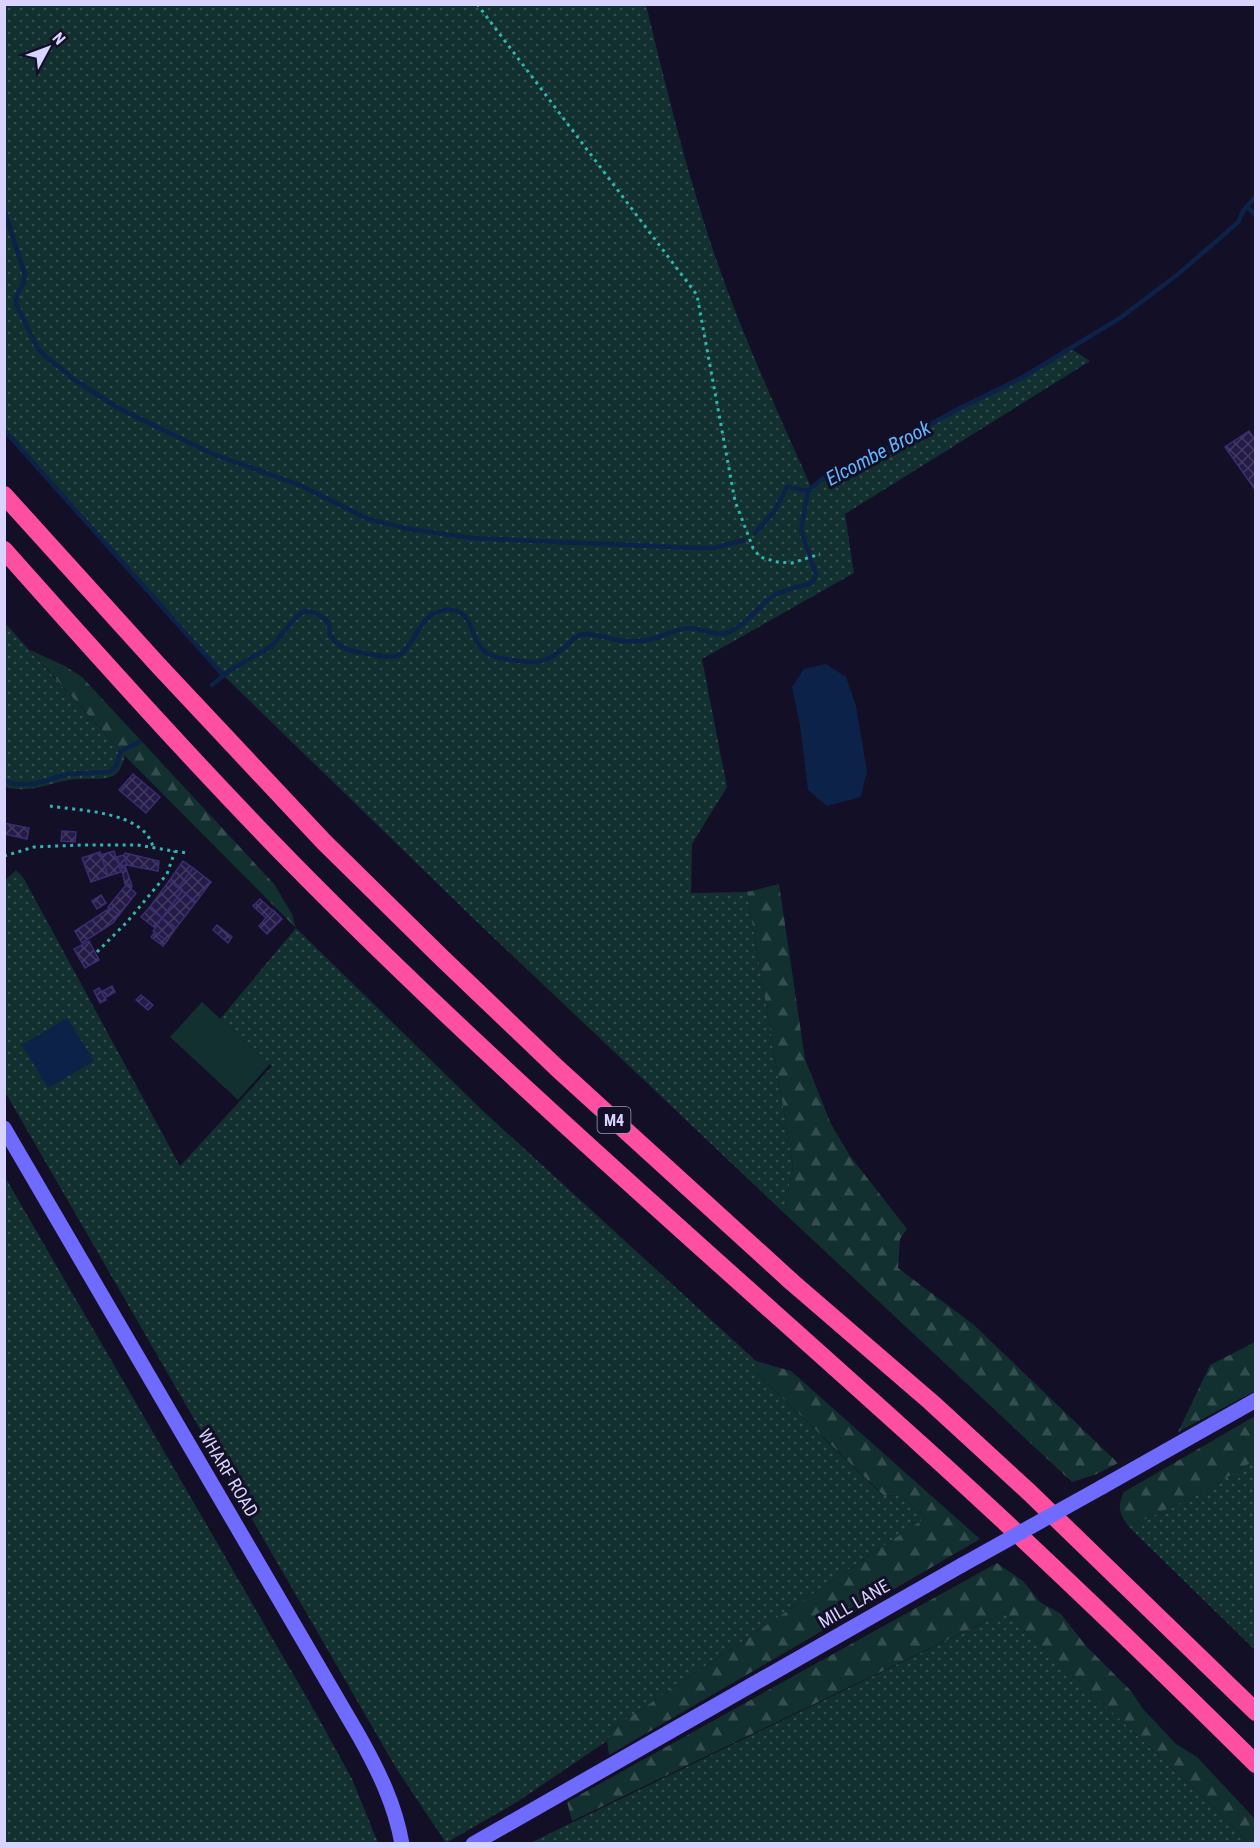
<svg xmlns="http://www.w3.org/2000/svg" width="1260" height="1848" viewBox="0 0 1260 1848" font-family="'Roboto Condensed',sans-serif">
<defs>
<pattern id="grass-dots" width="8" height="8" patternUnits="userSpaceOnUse" patternTransform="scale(1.5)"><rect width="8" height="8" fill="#12302f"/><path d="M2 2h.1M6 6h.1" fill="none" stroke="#344d4e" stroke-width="1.8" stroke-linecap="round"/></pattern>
<pattern id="forest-firs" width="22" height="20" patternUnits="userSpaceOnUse" patternTransform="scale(1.5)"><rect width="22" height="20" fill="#12302f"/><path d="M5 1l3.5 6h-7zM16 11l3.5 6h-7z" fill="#344d4e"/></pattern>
<pattern id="building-cross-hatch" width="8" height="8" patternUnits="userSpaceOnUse" patternTransform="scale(1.5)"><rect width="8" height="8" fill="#241b47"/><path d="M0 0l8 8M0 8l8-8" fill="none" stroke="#433b63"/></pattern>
</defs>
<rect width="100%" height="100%" fill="#130f26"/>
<!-- grass -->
<g fill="url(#grass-dots)">
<path d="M4 5H646C665 83 684 161 709 238 737 324 775 406 811 487L822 479 857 465 956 410 1023 377 1070 348 1090 361 845 514 854 573 702 659 727 787 692 844 691 893 747 892 793 1166 784 1213 474 919 224 676 5 430Z"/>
<path d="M4 622 125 756C122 765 120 774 110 777 100 780 87 778 77 779 48 782 35 794 5 787Z"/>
<path d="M16 870 23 877 180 1166 272 1066 220 1019 296 928 482 1110 756 1361 759 1375 883 1496 900 1495 925 1518 612 1729 607 1741 517 1802 446 1843 396 1768 5 1092 4 881Z"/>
<path d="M5 1177 318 1717 352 1779 378 1843H5Z"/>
<path d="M1255 1460V1650L1129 1527 1205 1491Z"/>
<path d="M1005 1612 1201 1795 1249 1843 528 1844Z"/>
</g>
<!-- forest -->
<g fill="url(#forest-firs)">
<path d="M30 650 65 666 82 677 274 884 292 914 296 928 125 756Z"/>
<path d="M779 884 805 1059 831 1124 850 1156 907 1229 900 1239 898 1268 974 1325 1118 1463 1097 1474 1072 1482 784 1213 793 1166 747 892Z"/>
<path d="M1255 1342V1391L1178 1432 1210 1365Z"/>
<path d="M756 1361 791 1371 980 1539 609 1755 607 1741 612 1729 925 1518 900 1495 884 1496 759 1375Z"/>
<path d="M1255 1416V1460L1205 1491 1129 1527C1119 1514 1117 1507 1124 1492Z"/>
<path d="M997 1563 1023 1581 1040 1602 1061 1614 1086 1646 1131 1691 1143 1709 1176 1744 1197 1757 1255 1819V1843H1249L1201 1795 1005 1612 572 1821 567 1802Z"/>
</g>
<!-- garden -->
<path fill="#12302f" d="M202 1002 270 1064 238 1100 170 1037Z"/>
<!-- water -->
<g fill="#0c2248">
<path d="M826 664 846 677 856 706 867 771 861 797 827 806 808 790 800 725 792 687 804 669Z"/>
<path d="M67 1018 94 1061 48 1088 22 1045Z"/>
</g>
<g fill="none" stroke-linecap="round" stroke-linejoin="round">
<!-- stream -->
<g stroke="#0c2248" stroke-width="4.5">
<path d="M1247 207 1256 215"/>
<path d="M4 210 25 275C25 287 14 293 16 304L38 349 44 355 76 381 118 408 213 454 302 486 368 519 409 529 471 538 696 548H714L744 540"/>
<path d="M4 430 224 676"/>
<path d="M755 533 774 512 787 487 808 491"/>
<path d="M212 685 230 670 272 646 297 616 305 611C320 613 331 619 330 635 339 648 349 651 364 653 374 655 386 658 396 656 414 652 417 611 447 610 474 608 469 637 483 650 494 660 517 661 531 662 560 663 569 634 586 634 596 634 607 638 617 640 624 642 632 641 639 641 657 641 670 630 687 628 701 627 714 637 727 633 745 627 757 607 773 596 783 590 800 586 812 583L816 574 801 530 808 491 822 479 857 465 956 410 1023 377 1120 318 1177 275 1227 232 1239 221 1243 211 1256 196"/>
<path d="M4 781 15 784H34L68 774 109 772 116 767 121 751 139 742"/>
</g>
</g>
<!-- building -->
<g fill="url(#building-cross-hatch)" stroke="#3b2d73" stroke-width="1.5">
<path d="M1249 431 1256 441V491L1225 447Z"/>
<path d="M133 774 160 797 146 813 119 790Z"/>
<path d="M4 823 29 828 27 839 4 834Z"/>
<path d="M62 831 76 832 75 842 61 841Z"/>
<path d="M114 851 121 872 108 876 101 855Z"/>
<path d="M100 852 108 876 91 882 82 858Z"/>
<path d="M125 853 159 861 158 871 127 865 124 855Z"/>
<path d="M124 855 127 865 120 867 117 857Z"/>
<path d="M183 861 193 868 178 888 169 881Z"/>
<path d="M125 865 132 886 131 889 125 884 121 867Z"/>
<path d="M193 868 211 882 196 902 178 888Z"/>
<path d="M169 881 182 891 162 918 149 908Z"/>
<path d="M126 885 136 893 119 915 108 907Z"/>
<path d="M182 891 196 902 176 928 162 918Z"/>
<path d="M101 895 106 903 97 909 92 901Z"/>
<path d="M260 899 273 911 266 918 253 906Z"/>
<path d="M110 908 119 915 113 923 82 943 75 931Z"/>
<path d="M149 908 162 918 155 928 141 917Z"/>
<path d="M273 910 282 919 267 934 259 926Z"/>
<path d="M162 918 176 928 167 941 153 931Z"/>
<path d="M217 925 232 937 228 943 213 930Z"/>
<path d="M155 932 167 941 163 946 151 937Z"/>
<path d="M89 941 99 960 85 968 74 949Z"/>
<path d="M112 986 115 992 105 998 101 992Z"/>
<path d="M99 988 106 1000 100 1003 94 991Z"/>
<path d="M141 995 153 1005 148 1010 136 1000Z"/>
</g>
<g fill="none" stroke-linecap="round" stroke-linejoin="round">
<!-- path -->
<g stroke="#2fb8b0" stroke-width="3" stroke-dasharray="3 4.5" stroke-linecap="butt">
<path d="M477 4 697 295 735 501 753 548 760 557 777 562 792 563 820 554"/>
<path d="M50 806C80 811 144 811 153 847"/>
<path d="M4 856 34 847 82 845H137L186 853"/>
<path d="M97 952 127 922 167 874 175 851"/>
</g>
<!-- secondary -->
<g stroke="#6f6bff" stroke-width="15">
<path d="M4 1128 359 1736C378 1770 395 1804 402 1844"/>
<path d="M1102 1487 1256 1400"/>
<path d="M473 1844 962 1565"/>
</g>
<!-- highway -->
<g stroke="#ff4fa3" stroke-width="18">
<path d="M4 495 158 665 324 842 443 959 557 1068 793 1283 931 1402 1030 1493 1256 1712"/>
<path d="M4 550C99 657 195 764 295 866 494 1068 709 1253 919 1443 1034 1547 1146 1655 1256 1764"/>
</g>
<!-- secondary-bridge -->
<path stroke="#6f6bff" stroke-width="15" d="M962 1565 1102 1487"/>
</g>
<g text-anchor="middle" stroke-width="6" stroke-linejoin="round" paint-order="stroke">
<!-- shield labels -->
<rect fill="#130f26" stroke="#9e99be" stroke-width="1.5" x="597.5" y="1107" width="33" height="26" rx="4.5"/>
<g font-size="16" font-weight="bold" fill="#d9d4ff">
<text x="614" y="1126">M4</text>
</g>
<!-- street labels -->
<g font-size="18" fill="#d9d4ff" stroke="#130f26">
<text transform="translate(228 1473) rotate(59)" y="6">WHARF ROAD</text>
<text transform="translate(854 1604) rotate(-30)" y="6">MILL LANE</text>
</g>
<!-- water labels -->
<g font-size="20" font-style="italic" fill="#62b6ff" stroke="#130f26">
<text transform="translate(878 453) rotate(-28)" y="7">Elcombe Brook</text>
</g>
</g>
<!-- border -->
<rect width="1260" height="1848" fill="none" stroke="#d9d4ff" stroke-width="12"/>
<!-- north arrow -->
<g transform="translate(48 48) rotate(49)" stroke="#130f26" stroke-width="4.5" paint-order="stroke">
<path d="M0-4.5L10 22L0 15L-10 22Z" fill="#d9d4ff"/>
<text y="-9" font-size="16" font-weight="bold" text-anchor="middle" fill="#d9d4ff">N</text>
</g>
</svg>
